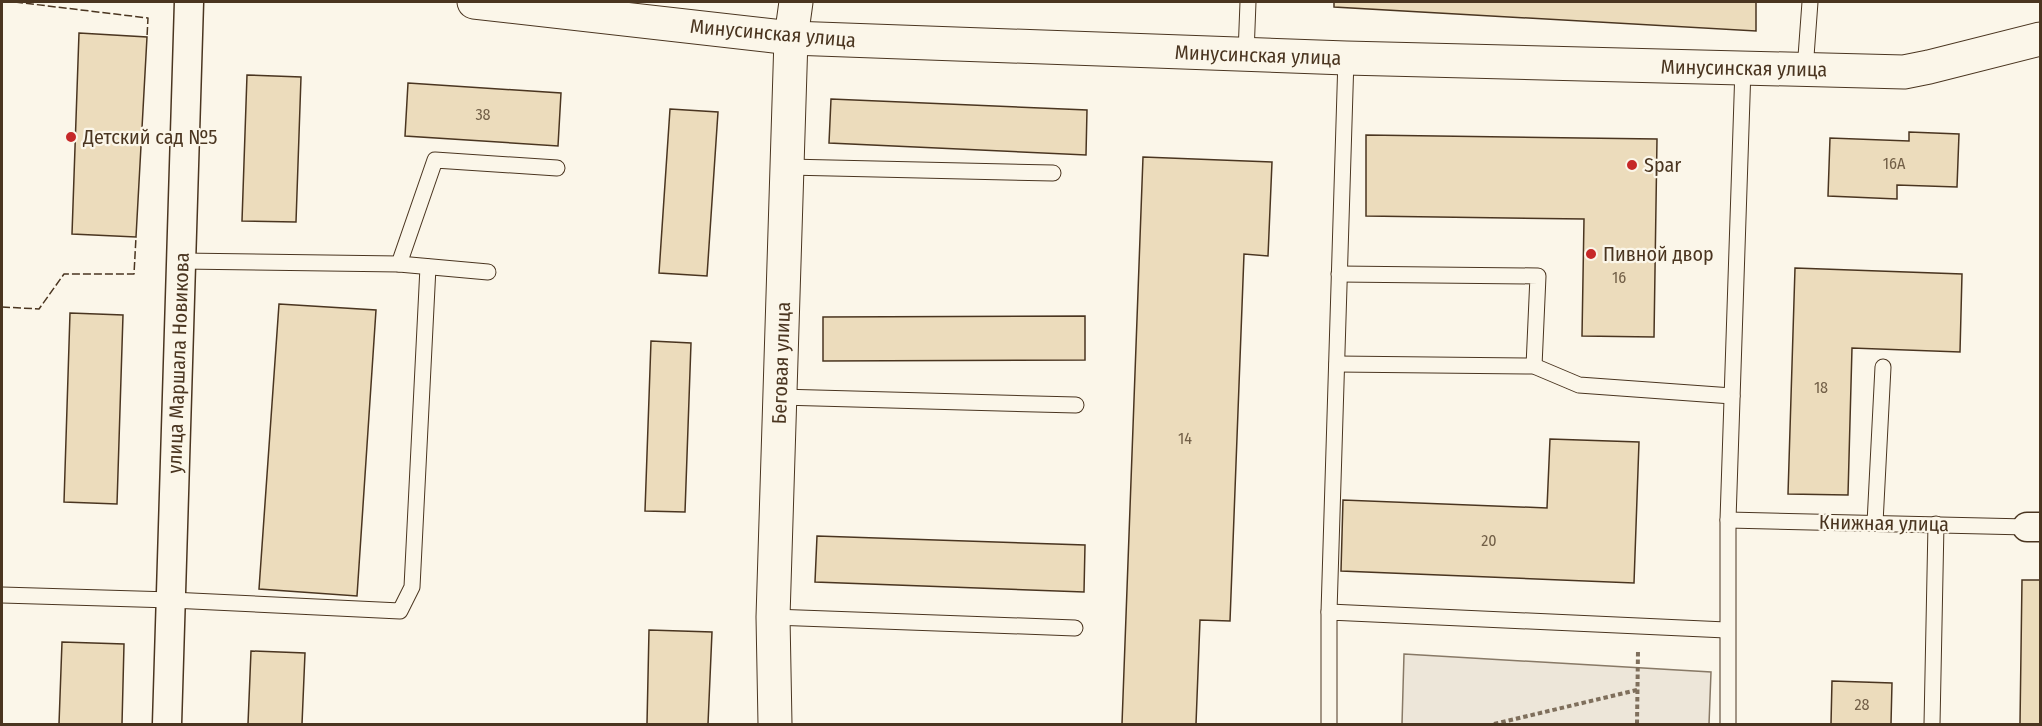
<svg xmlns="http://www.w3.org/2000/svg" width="2042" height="726" viewBox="0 0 2042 726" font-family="'Fira Sans Condensed',sans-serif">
<rect width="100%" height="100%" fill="#fbf6e9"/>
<!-- green -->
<path fill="#ede6d9" stroke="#887966" stroke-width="1.5" d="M1404 654 1711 672 1709 724H1402Z"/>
<!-- building -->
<g fill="#ecdcbc" stroke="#4a3520" stroke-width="1.5">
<path d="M1334 2H1756V31L1334 7Z"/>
<path d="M79 33 147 37 136 237 72 234Z"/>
<path d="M247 75 301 77 296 222 242 221Z"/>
<path d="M408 83 561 93 558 146 405 136Z"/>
<path d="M831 99 1087 110 1086 155 829 143Z"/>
<path d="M670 109 718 112 707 276 659 273Z"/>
<path d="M1909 132 1959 134 1957 187 1897 185V199L1828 196 1830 138 1909 141Z"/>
<path d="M1366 135 1657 139 1654 337 1582 336 1584 219 1366 216Z"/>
<path d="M1143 157 1272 162 1268 256 1244 254 1230 621 1200 620 1196 724H1122Z"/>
<path d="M1795 268 1962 274 1960 352 1852 348 1848 495 1788 494Z"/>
<path d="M279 304 376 310 357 596 259 589Z"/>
<path d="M70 313 123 315 117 504 64 502Z"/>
<path d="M1085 316V360L823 361V317Z"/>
<path d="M651 341 691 343 685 512 645 511Z"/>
<path d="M1550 439 1639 442 1634 583 1341 571 1343 500 1547 508Z"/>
<path d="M817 536 1085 545 1084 592 815 582Z"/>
<path d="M2022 580H2040V724H2020Z"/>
<path d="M649 630 712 632 708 724H647Z"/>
<path d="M62 642 124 644 122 724H59Z"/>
<path d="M251 651 305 653 302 724H248Z"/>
<path d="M1832 681 1892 683 1891 724H1831Z"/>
</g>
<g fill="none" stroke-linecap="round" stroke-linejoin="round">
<!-- service casing -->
<g stroke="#4a3520" stroke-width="17">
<g id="service">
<path d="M1246 54 1248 2"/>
<path d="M1805 70 1810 2"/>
<path d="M788 167 1053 173"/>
<path d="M181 261 399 264 435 160 557 168"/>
<path d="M399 264 488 272"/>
<path d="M1339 274 1538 276 1534 366"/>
<path d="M1337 364 1534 366 1579 385 1732 396"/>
<path d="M780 397 1076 405"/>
<path d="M1728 520 2027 527"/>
<path d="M1875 523 1883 367"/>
<path d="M2 595 171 600 400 611 412 587 428 267"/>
<path d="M1329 612 1346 58"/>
<path d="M773 617 1075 628"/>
<path d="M1329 724V612L1726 630"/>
<path d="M1728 724V520L1743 68"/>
<path d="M1932 724 1936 524"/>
</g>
</g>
<!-- minor casing -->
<g stroke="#4a3520" stroke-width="31">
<g id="minor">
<path d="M2027 527H2040"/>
<path d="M167 724 189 2"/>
</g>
</g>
<!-- tertiary casing -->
<g stroke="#4a3520" stroke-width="35">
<g id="tertiary">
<path d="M474 2 791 38 1346 58 1904 72 1929 67 2040 39"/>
<path d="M775 724 773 617 791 38 796 2"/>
</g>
</g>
<!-- path -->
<g stroke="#7f6f5c" stroke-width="4" stroke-dasharray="4.5 3" stroke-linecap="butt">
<path d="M1494 724 1637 690"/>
<path d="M1637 724 1638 650"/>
</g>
<!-- service -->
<use href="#service" stroke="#fbf6e9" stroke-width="15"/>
<!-- minor -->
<use href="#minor" stroke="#fbf6e9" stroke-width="28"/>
<!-- tertiary -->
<use href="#tertiary" stroke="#fbf6e9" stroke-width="33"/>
<!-- fence -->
<g stroke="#4a3520" stroke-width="1.5" stroke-dasharray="8 3" stroke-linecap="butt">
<path d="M15 2 148 18 147 37"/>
<path d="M2 307 39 309 64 274H134L136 237"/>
</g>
</g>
<!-- markers -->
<g fill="#c62828" stroke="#fbf6e9" stroke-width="2">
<circle cx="71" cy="137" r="6"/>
<circle cx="1632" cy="165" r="6"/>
<circle cx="1591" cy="254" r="6"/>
</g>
<g text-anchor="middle" stroke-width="4.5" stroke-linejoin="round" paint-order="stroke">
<!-- number labels -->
<g font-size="16" fill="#725f47">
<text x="483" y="120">38</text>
<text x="1894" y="169">16А</text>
<text x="1619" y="283">16</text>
<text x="1821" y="393">18</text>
<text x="1185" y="444">14</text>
<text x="1489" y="546">20</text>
<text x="1862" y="710">28</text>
</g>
<!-- street labels -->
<g font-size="20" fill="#4a3520" stroke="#fbf6e9">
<text transform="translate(773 33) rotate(5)" y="7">Минусинская улица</text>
<text transform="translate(1258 55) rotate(2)" y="7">Минусинская улица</text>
<text transform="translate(1744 68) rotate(1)" y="7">Минусинская улица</text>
<text transform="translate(178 363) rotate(-88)" y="7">улица Маршала Новикова</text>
<text transform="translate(781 363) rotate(-88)" y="7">Беговая улица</text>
<text transform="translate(1884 523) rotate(1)" y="7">Книжная улица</text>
</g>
<!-- poi labels -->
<g font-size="20" fill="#4a3520" stroke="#fbf6e9" text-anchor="start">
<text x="83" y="144">Детский сад №5</text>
<text x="1644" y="172">Spar</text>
<text x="1603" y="261">Пивной двор</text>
</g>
</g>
<!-- border -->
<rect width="2042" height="726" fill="none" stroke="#4a3520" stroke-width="6"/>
</svg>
